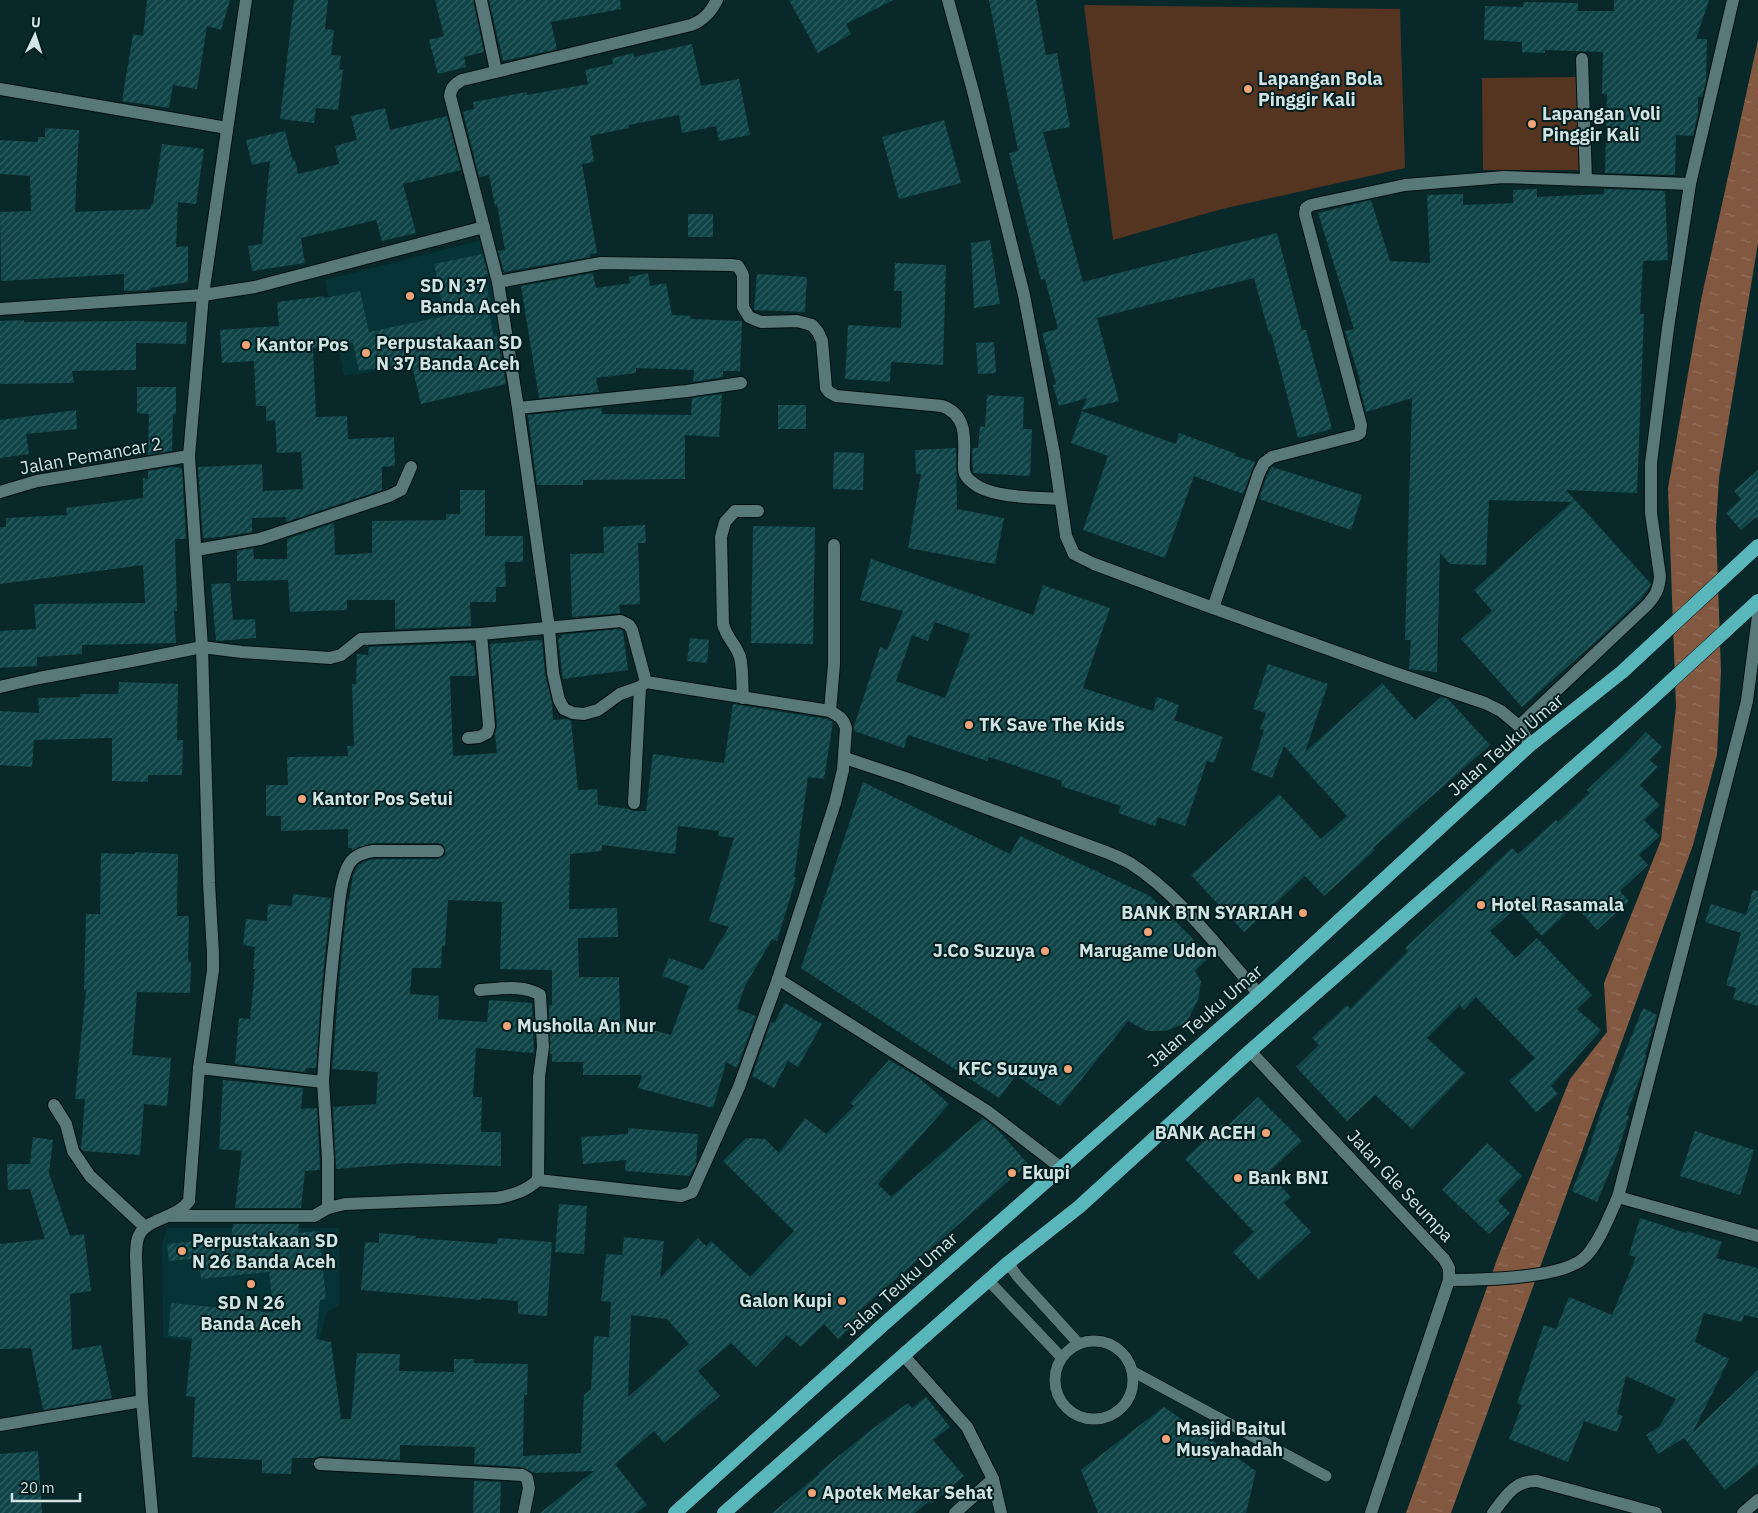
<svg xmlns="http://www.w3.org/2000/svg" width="1758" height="1513" viewBox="0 0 1758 1513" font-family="'IBM Plex Sans',sans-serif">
<defs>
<pattern id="water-ripples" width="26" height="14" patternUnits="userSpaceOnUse" patternTransform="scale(1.25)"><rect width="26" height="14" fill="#825840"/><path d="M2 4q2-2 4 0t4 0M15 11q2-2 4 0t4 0" fill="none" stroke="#93705b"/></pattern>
<pattern id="building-hatch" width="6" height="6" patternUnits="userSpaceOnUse" patternTransform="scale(1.25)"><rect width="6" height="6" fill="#0f4446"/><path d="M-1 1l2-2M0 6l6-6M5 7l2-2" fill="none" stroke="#315f61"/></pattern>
</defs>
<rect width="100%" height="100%" fill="#09282a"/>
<!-- built -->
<g fill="#063335">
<path d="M482 240 503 344 405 367 344 376 325 280Z"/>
<path d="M167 1228H339L340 1304 327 1312 315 1354 163 1338 162 1245Z"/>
</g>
<!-- park -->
<g fill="#553421">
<path d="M1084 5 1400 9 1405 168 1222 209 1113 240Z"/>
<path d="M1578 77 1583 170H1483L1482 78Z"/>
</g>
<!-- water -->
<path fill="url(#water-ripples)" d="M1758 40V243L1719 478 1716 527 1721 671 1717 755 1693 845 1451 1513H1406L1499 1254 1570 1079 1607 1032 1604 983 1661 840 1676 707 1668 488 1701 300Z"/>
<!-- building -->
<g fill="url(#building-hatch)" fill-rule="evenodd">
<path d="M147 0H230L221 30 207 26 197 89 173 85 169 108 122 101 133 34 143 36Z"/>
<path d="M294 0H328L325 29 334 30 331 55 341 56 339 69 343 70 338 110 316 108 314 123 280 119Z"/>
<path d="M435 0H473L484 52 464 57 466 67 438 74 429 40 444 36Z"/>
<path d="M489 0H620L621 9 551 22 557 49 503 61Z"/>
<path d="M789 0H893L846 24 851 34 818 53Z"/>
<path d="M989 0H1036L1046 55 1057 53 1070 127 1043 132 1083 282 1277 233 1302 330H1306L1332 429 1298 438 1271 333 1269 334 1254 278 1097 318 1119 401 1082 410 1087 398 1059 406 1053 385 1056 384 1042 333 1058 329 1045 279 1041 280 1009 153 1018 151Z"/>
<path d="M1614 0H1709L1696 39H1707L1706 81 1702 97H1698V113L1693 136 1676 135 1675 175 1605 173 1607 94H1602L1603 52 1545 50V53L1522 52V42L1484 40 1485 6 1523 7 1524 2 1578 3V11H1614Z"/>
<path d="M692 44 701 86 739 79 750 135 719 141 716 126 682 133 679 115 629 125V128L590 136 594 162 582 164 597 253 590 254V257L504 272 498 251 505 250 497 205 495 206 489 175 479 177 463 112 474 109 473 102 527 92V95L588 84 585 70 613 64 612 58 634 53V57Z"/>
<path d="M385 108 390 130 447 116 461 170 403 184 416 233 382 241 376 220 301 238 305 263 252 271 248 246 262 244 270 161 252 165 246 140 285 131 293 161 295 160 298 174 339 164 335 146 357 140 351 116Z"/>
<path d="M944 120 961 183 899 199 882 137Z"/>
<path d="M45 128 79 130 75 212 150 209 151 204H153L162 144 204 149 196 204 178 202 176 247 188 246V282L150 288V290L124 291V274L1 281 0 212 31 211 30 176 0 174V140L38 142V137H45Z"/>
<path d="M1537 189V197L1604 194V189L1665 191 1668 260 1643 261 1640 314H1644L1637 493 1566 490 1651 584 1650 586 1641 599 1610 629 1522 707 1461 639 1492 611 1474 590 1572 502 1489 500 1486 565 1450 564 1440 553 1437 672 1409 669 1411 640H1405L1412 398 1366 412 1359 385 1361 384 1345 331 1354 329 1318 213 1371 200 1390 261 1430 263 1427 195 1463 194V205L1513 203V190Z"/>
<rect x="688" y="214" width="25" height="23"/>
<path d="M990 240 1000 304 974 308 971 243Z"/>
<path d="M482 254 488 275H484L490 303 487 304 494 337 497 336 506 384 421 404 411 362 359 371 353 343 313 348 316 417 347 416 348 439 394 437 395 466 382 467V490L286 522V517L252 518V532L222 537 203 538 198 467 262 464 263 491 303 489 301 452 277 453 275 420 266 421V406H256L254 361 222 363 220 330 279 326 277 302 324 296V298L360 291 369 332 445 316 434 264Z"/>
<path d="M895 263 946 265 943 365 891 362 890 382 845 379 848 325 901 328 902 291H894Z"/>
<path d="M593 273 596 288 630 283 629 277 648 273 650 286 666 283 672 315 691 316V319L742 321 740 371H723V377L693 382 694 370 636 368V373L596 378 599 392 539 398 521 286Z"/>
<path d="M757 274 807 277 805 312 754 310Z"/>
<path d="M24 320V322L134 321 187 322 186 344 136 343V370L72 371 74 383 0 384V321Z"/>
<path d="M994 342 996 373 978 374 976 343Z"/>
<path d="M137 387H176V414H173L172 451 148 455 149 414 137 413Z"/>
<path d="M722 394 719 437 685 435V479L583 480V485H537L528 415 601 408 602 414 691 415 692 398Z"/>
<path d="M987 395 1024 397 1023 429H1032L1030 476 974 473 973 472 972 448H978L980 426 985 427Z"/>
<rect x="778" y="405" width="28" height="24"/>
<path d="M76 410 77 429 26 434 29 454 0 458V420Z"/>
<path d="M1082 411 1176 444 1179 433 1237 454 1232 455 1255 462 1243 494 1194 476 1165 558 1083 530 1108 456 1071 443Z"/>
<path d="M956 448 957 509 1004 518 995 564 908 548 921 474H916L915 450Z"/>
<path d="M834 452 864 453 863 490 833 489Z"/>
<path d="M172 467 182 468 186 539H175L177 611H174L176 643 82 645V654L37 657V666L0 668V631L36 629 34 604 145 603 143 565 0 584V527H6V518L67 515 66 508 143 498V478L148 479V471Z"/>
<path d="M1272 467 1362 495 1351 530 1259 499 1267 476Z"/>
<path d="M1758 470V519L1756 517 1741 530 1726 513 1741 499 1734 491Z"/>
<path d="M460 490H485V536H523V562H505L506 587H496V602H470L471 626 395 629V600H347V610L290 612 288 580 237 581V551L253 548 254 559H287V539L334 523 335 555 372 553V521L446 520V514H460Z"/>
<path d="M645 525 646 543H638L640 604 619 605 620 613 572 617 570 554 604 553 603 527Z"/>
<path d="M753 526 815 527 813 644 751 643Z"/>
<path d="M871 559 1033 615 1043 585 1110 608 1083 688 1153 711 1157 697 1179 705 1174 720 1223 737 1214 763 1207 761 1185 826 1158 817 1155 826 1118 813 1121 806 1061 786 1062 781 989 757 987 761 908 735 904 748 854 731V726L880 647 887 650 903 611 860 600ZM935 622 970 634 945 698 896 681 912 635 928 641Z"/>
<path d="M230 583 233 620 255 619 256 638 216 641 211 584Z"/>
<path d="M619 629 623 631 628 670 563 679 558 638H562L561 635Z"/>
<path d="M690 638 709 640 707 663 687 661Z"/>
<path d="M542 640 545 674 552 703 553 720 567 719 571 721 578 790 597 789 598 805 629 809 633 811H646L653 754 724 763 733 704 827 719 833 722 824 779 808 777 794 877 796 878 777 941 772 939 745 986 737 1009 756 1016 737 1068 726 1062 713 1108 638 1088 642 1075H583V1062H552V1054H550L549 1005H552V970L500 969 502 902 448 900 445 946H442L441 968H412L410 994 439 996 438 1019 487 1022 489 1000 532 1003 534 1053 476 1048 473 1097H482L481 1132H501V1166L408 1163 336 1169 333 1107 376 1104 378 1072 332 1069 342 950 348 899 349 900 353 876 358 865 367 861 374 859H438L445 855 446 851 442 844 438 843H373L352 850V848H348V829L281 831V816H266V785H288L287 757 348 756 347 746H354L352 684H356L357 654 368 655 369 647 471 643V646H474L476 676H450L453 756 497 753 495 735 497 725 490 644ZM678 826 719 831 718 836 734 838 709 921 729 927 703 970 669 958 662 976 689 986 671 1035 620 1021 619 977H579L578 938 618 937 617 908 569 909 570 854 602 851V845L675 854Z"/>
<path d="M1268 664 1328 684 1305 752 1382 683 1415 720 1441 697 1448 699 1490 745 1373 848 1375 850 1324 896 1305 876 1244 932 1191 875 1279 794 1321 839 1347 816 1284 746 1272 778 1251 770 1264 730 1260 729 1266 713 1253 709Z"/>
<path d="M119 682 178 684 177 740H183L182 775H148V782L112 781V738L34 740 32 767 0 765V711L39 713 38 698 81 697 80 694H118Z"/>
<path d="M1646 732 1662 747 1650 760 1658 767 1640 785 1660 805 1644 820 1660 836 1639 855 1648 865 1620 891 1629 901 1597 930 1575 905 1542 936 1516 908 1490 931 1516 958 1537 938 1592 995 1577 1009 1601 1030 1551 1086 1558 1094 1536 1112 1509 1081 1535 1058 1476 997 1464 1010 1460 1005 1427 1038 1465 1073 1412 1129 1375 1095 1347 1121 1296 1067 1319 1045 1312 1038 1347 1005 1350 1009 1408 951 1405 948 1512 848 1518 854 1556 820 1558 822 1589 793 1587 790 1623 756Z"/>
<path d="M863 782 1010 854 1020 836 1150 896 1210 956 1195 971 1201 981 1198 1000 1186 1023 1165 1031H1147L1128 1021 1060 1106 1016 1075 999 1098 801 968Z"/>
<path d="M135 852 178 854 177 916H189L188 962H191L190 993 137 992 132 1055 171 1058 167 1106 144 1104 140 1155 83 1151 81 1149 85 1099H75L86 990H84L86 914H100L101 853 135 854Z"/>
<path d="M1753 890 1758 891V1006L1733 999 1736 988 1726 985 1741 933 1705 922 1711 904 1746 915Z"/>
<path d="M293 894 331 898 322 986 316 1068H306L305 1072 235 1064 239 1018 250 1019 255 969H253L255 947 243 945 246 919 267 921 268 904 292 906Z"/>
<path d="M785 1003 822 1024 798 1067 788 1061 774 1088 752 1076 771 1022 774 1023Z"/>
<path d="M1643 1008 1657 1015 1645 1055 1646 1056 1641 1076 1626 1115 1629 1116 1617 1154 1597 1202 1572 1191 1586 1156 1603 1106Z"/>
<path d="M889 1060 918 1077 949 1104 878 1184 891 1197 983 1118 997 1129 1028 1164 859 1311 863 1316 838 1339 824 1324 801 1347 787 1335 756 1367 731 1343 698 1371 720 1396 664 1443 654 1431 615 1464 647 1505 636 1513H540L594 1471 534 1473 522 1467 474 1464 475 1447 400 1445V1460L320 1456 314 1458H292L291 1474 262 1473V1460L192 1457 195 1397 186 1396 192 1338 168 1336 171 1303 274 1313 269 1272 201 1279 199 1258 169 1261 167 1244 231 1237 233 1224H299L298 1233 319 1231 326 1299 320 1300 316 1339 331 1342 341 1419H351L357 1353 400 1354 399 1371 454 1372V1359H474V1363L528 1364 527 1395H524L523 1456 581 1453 584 1395 591 1389 594 1336 609 1337 611 1302 601 1301 606 1254 622 1255 624 1237 664 1241 660 1278 698 1238 706 1246 711 1241 750 1277 794 1231 723 1161 746 1138 765 1139 779 1153 805 1118 826 1134 854 1106 850 1103ZM631 1315 667 1319 689 1344 628 1397Z"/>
<path d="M223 1080 303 1088 301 1109 317 1108 320 1170 305 1171 301 1208H235L242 1151 219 1149Z"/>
<path d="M1258 1097 1302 1141 1268 1173 1291 1197 1284 1203 1311 1232 1259 1280 1233 1252 1254 1232 1185 1159 1222 1124 1225 1128Z"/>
<path d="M628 1128 698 1134 696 1164 690 1176 625 1171 626 1160 583 1164 581 1137 628 1134Z"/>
<path d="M1695 1131 1754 1150 1740 1195 1680 1176Z"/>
<path d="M33 1137 53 1140 49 1173 70 1236 84 1234 91 1291 70 1294 72 1350 101 1345 112 1398 43 1410 31 1348 0 1349V1244L45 1239 30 1189 8 1190 7 1164H30Z"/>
<path d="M1487 1143 1522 1176 1498 1201 1510 1213 1489 1234 1442 1190Z"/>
<path d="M559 1204 587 1206 584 1254 555 1252Z"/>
<path d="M1640 1218 1686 1233 1687 1231 1722 1242 1716 1258 1758 1268V1318L1744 1315 1742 1322 1704 1313 1695 1342 1729 1359 1693 1432 1758 1370V1464L1725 1490 1684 1438 1658 1454 1646 1435 1659 1427 1676 1399 1626 1376 1617 1414 1623 1416 1617 1432 1584 1421 1568 1462 1509 1439 1522 1405 1517 1403 1544 1325 1556 1329 1569 1297 1612 1315 1636 1257 1629 1255Z"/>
<path d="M379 1233 416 1236V1238L497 1244 498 1238 552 1242 547 1316 518 1314V1301L481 1298V1300L361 1290 365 1242 379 1243Z"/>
<path d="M926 1397 950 1427 933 1440 964 1476 931 1504 929 1501 915 1513H772L819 1474 818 1473 872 1429 908 1403 912 1408Z"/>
<path d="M1164 1407 1256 1471 1246 1513H1098L1081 1470Z"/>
<path d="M38 1451 42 1513H0V1454Z"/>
<path d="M474 1481 501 1482 500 1513H473Z"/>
</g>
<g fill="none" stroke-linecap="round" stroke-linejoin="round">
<!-- service casing -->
<g stroke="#001011" stroke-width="12">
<g id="service">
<path d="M1008 1263 1018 1277 1079 1344"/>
<path d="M988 1280 1061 1357"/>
<circle cx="1094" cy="1380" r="39"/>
<path d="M1132 1371 1326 1476"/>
</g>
</g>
<!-- minor casing -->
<g stroke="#001011" stroke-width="14">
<g id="minor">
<path d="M481 0 496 71"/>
<path d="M948 0 973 91 1024 295 1054 454 1066 536 1074 554 1094 564 1213 608 1395 673 1485 703 1501 711 1519 726 1530 745"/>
<path d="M1582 59 1586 180"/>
<path d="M0 89 227 128"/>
<path d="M498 282 601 263 731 265 738 266 743 275V307L749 317 761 322 797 321 812 325 818 332 822 341 826 388 829 392 836 396 942 406C966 414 965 437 964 458 964 463 963 469 965 474 967 479 974 484 979 487 1000 498 1035 497 1059 499"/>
<path d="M0 309 203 295 255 287 484 227"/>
<path d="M518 408 687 391 741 383"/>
<path d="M0 492 37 481 189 456"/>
<path d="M196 550 260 539 389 496 401 490 411 467"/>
<path d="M1213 608 1259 473 1264 463 1272 457 1357 435 1360 433 1361 425 1305 214 1306 208 1311 205 1405 185 1504 177 1690 184"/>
<path d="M646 682 640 687 620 694 598 710 584 714 573 713 564 709 559 700 553 673 549 628 518 408 498 282 450 96C451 87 455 84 462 80L691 25C704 20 711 12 717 0"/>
<path d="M0 687 39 678 137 660 202 647 242 652 330 658 341 655 361 639 481 634 621 621 629 625 632 630 646 682 830 711C839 716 843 718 846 728L843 770 835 803 778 979 739 1087 692 1192 681 1196 538 1180C526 1191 513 1195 497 1198L345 1204 328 1208 314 1216H169"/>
<path d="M743 698C742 685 743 669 740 657 735 643 727 639 723 624L721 537 725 522 735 511H758"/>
<path d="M830 711 834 664V545"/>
<path d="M1519 726 1647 605C1656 595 1659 589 1660 576L1651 513V463L1668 328 1690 184 1733 0"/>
<path d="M468 738 479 737 487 733 489 726 481 634"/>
<path d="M845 758 905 778 1106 852C1114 855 1122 859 1130 863 1181 896 1219 949 1259 994"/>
<path d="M634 803 640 687"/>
<path d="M778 979 987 1111 1060 1167"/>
<path d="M480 990C499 989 523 984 540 995L543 1047 539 1077 538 1180"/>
<path d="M1250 1051 1444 1259 1449 1268V1280L1371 1513"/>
<path d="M199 1068 323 1082C326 1031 330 980 336 930 339 909 339 885 348 866 353 856 362 853 373 851H438"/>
<path d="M323 1082 328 1158V1208"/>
<path d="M54 1105 66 1124 73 1151 90 1176 145 1227"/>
<path d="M1618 1197 1758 1236"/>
<path d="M1449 1280C1480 1280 1567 1279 1587 1255 1601 1239 1609 1216 1618 1197L1741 725 1747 701 1758 616"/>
<path d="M904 1356 967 1427 993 1479 1001 1513"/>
<path d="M0 1425 142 1401"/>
<path d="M320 1464 522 1475 527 1478 529 1488 524 1513"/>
<path d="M955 1513 993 1479"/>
<path d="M1493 1513C1505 1497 1515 1480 1537 1481L1656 1513"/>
<path d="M1743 1513 1758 1500"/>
</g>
</g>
<!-- tertiary casing -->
<g stroke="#001011" stroke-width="14">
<path id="tertiary" d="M152 1513 142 1401 136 1258C136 1251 136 1244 138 1238 144 1218 177 1219 189 1201L199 1068 213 970V954L209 883 202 647 189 456 203 295 246 0"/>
</g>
<!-- trunk casing -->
<g stroke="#001011" stroke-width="15">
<g id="trunk">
<path d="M675 1513 884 1324 1259 994 1530 745 1622 672 1758 546"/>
<path d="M724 1513 1008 1263 1079 1207 1250 1051 1648 702 1758 601"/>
</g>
</g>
<!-- service -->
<use href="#service" stroke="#597879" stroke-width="11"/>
<!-- minor -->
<use href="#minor" stroke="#597879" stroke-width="12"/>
<!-- tertiary -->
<use href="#tertiary" stroke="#597879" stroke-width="12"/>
<!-- trunk -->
<use href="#trunk" stroke="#59b7bc" stroke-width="14"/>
</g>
<!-- markers -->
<g fill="#efa377" stroke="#011e20" stroke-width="2">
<circle cx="1248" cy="89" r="5"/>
<circle cx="1532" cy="124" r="5"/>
<circle cx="410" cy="296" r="5"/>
<circle cx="246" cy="345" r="5"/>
<circle cx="366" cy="353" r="5"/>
<circle cx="969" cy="725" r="5"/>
<circle cx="302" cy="799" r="5"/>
<circle cx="1481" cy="905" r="5"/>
<circle cx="1303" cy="913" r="5"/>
<circle cx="1148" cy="932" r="5"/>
<circle cx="1045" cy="951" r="5"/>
<circle cx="507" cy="1026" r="5"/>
<circle cx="1068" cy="1069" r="5"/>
<circle cx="1266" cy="1133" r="5"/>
<circle cx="1012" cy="1173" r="5"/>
<circle cx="1238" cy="1178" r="5"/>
<circle cx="182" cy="1251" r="5"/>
<circle cx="251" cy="1284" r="5"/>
<circle cx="842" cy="1301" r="5"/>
<circle cx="1166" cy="1439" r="5"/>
<circle cx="812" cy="1493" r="5"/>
</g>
<g text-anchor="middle" stroke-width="4" stroke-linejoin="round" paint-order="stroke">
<!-- poi labels -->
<g font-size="18" font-weight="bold" fill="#d2e3e3" stroke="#011e20" text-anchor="start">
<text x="1258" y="85">Lapangan Bola<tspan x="1258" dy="21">Pinggir Kali</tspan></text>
<text x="1542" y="120">Lapangan Voli<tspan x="1542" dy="21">Pinggir Kali</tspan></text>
<text x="420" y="292">SD N 37<tspan x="420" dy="21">Banda Aceh</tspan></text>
<text x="376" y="349">Perpustakaan SD<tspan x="376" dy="21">N 37 Banda Aceh</tspan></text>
<text x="256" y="351">Kantor Pos</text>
<text x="979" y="731">TK Save The Kids</text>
<text x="312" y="805">Kantor Pos Setui</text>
<text x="1491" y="911">Hotel Rasamala</text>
<text x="1293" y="919" text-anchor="end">BANK BTN SYARIAH</text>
<text x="1035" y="957" text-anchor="end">J.Co Suzuya</text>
<text x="1148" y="957" text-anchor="middle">Marugame Udon</text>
<text x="517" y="1032">Musholla An Nur</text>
<text x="1058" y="1075" text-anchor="end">KFC Suzuya</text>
<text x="1256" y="1139" text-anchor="end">BANK ACEH</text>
<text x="1022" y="1179">Ekupi</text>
<text x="1248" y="1184">Bank BNI</text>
<text x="192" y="1247">Perpustakaan SD<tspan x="192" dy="21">N 26 Banda Aceh</tspan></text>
<text x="832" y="1307" text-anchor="end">Galon Kupi</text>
<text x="251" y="1309" text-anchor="middle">SD N 26<tspan x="251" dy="21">Banda Aceh</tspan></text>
<text x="1176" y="1435">Masjid Baitul<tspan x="1176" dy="21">Musyahadah</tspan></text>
<text x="822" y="1499">Apotek Mekar Sehat</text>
</g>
<!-- street labels -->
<g font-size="18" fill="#d2e3e3" stroke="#011e20">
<text transform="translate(91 456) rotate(-10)" y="6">Jalan Pemancar 2</text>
<text transform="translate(1506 745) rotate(-41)" y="6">Jalan Teuku Umar</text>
<text transform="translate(1205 1016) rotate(-41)" y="6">Jalan Teuku Umar</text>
<text transform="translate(1400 1186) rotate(47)" y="6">Jalan Gle Seumpa</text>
<text transform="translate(901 1284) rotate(-42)" y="6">Jalan Teuku Umar</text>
</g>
</g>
<!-- north arrow -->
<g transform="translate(35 35) rotate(4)" stroke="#011e20" stroke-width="4" paint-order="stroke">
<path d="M0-4L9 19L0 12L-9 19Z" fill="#d2e3e3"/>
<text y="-8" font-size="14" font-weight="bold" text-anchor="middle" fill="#d2e3e3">U</text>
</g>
<!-- scale -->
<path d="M12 1493v8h68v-8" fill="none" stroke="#d2e3e3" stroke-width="2.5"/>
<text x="20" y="1493" font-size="15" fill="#d2e3e3" stroke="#011e20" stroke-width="4" paint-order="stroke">20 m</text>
</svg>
